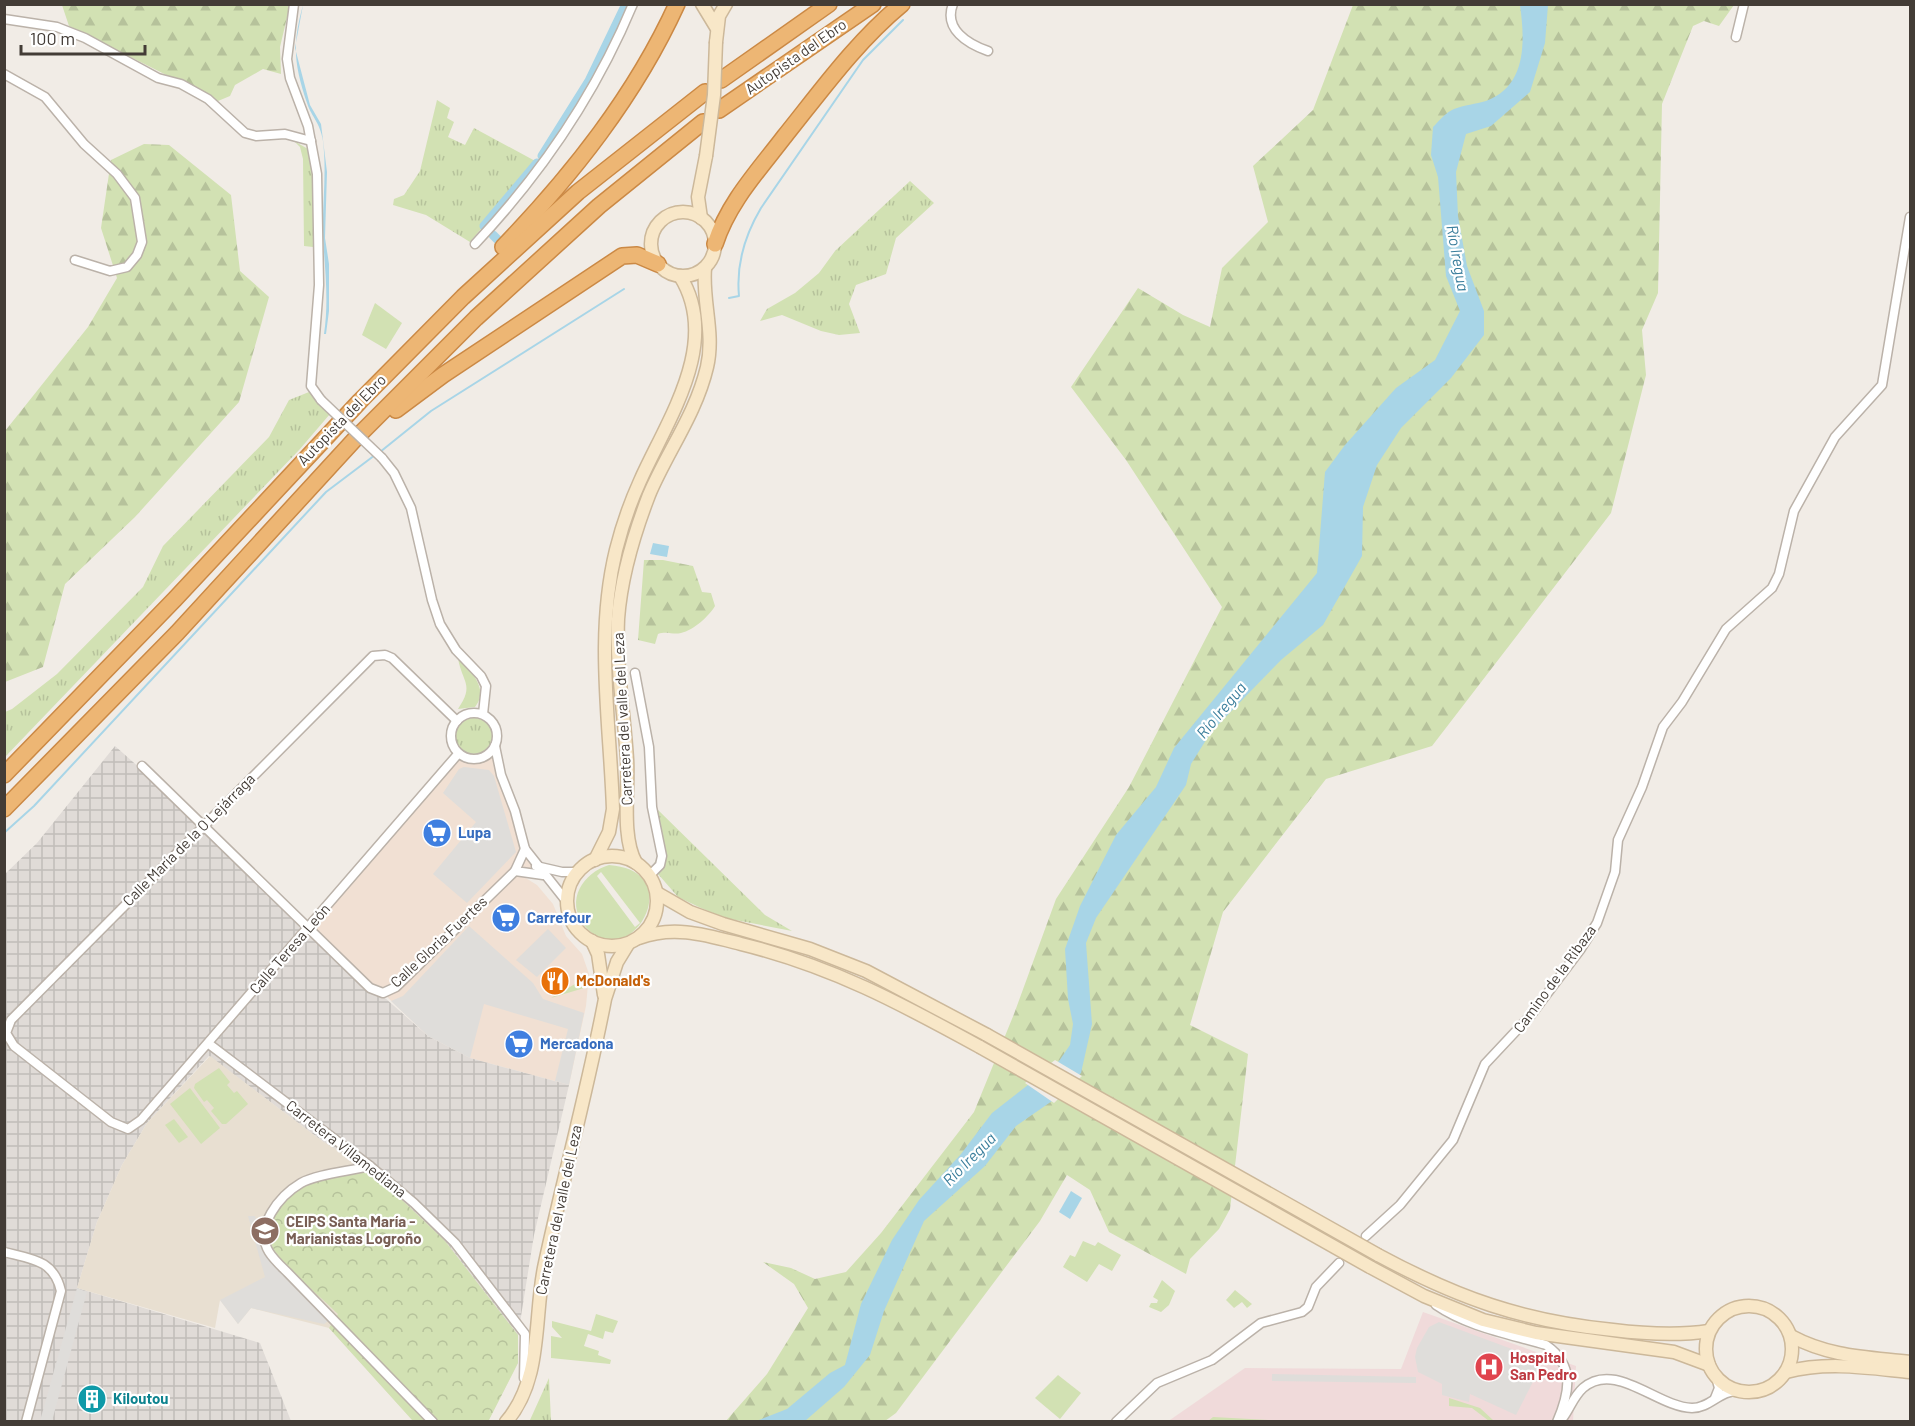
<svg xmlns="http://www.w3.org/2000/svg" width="1915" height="1426" viewBox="0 0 1915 1426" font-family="Barlow,sans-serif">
<defs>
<pattern id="industrial-grid" width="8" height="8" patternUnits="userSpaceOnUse" patternTransform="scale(1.5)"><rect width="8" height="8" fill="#e0dbd7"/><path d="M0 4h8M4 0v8" fill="none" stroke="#c1bdb9"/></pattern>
<pattern id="grass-tufts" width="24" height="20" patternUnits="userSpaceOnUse" patternTransform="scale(1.5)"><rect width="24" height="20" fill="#d2e1b3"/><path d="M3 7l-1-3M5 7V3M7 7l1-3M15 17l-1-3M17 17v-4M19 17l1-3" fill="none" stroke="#b6c29b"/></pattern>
<pattern id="forest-firs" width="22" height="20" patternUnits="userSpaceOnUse" patternTransform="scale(1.5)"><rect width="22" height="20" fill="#d2e1b3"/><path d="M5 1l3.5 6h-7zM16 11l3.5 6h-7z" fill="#b6c29b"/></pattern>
<pattern id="park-crowns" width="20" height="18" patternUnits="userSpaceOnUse" patternTransform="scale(1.5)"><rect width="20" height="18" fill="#d2e1b3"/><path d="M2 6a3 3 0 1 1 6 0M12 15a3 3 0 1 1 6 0" fill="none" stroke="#b6c29b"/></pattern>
</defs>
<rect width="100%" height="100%" fill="#f1ece6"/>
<!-- commercial -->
<path fill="#f1e0d3" d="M491 752 497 755 536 866 516 872 537 885 553 904 566 936 582 954 589 974 586 1006 569 1085 470 1058 428 1036 383 993 370 988 307 929 458 754 472 760H479Z"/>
<!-- industrial -->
<path fill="url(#industrial-grid)" d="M115 746 204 825 307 929 428 1036 470 1058 569 1085 534 1235 518 1335 445 1241 378 1177 322 1141 209 1056 147 1123 122 1165 97 1222 77 1288 260 1343 291 1421 5 1422V874L37 843Z"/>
<!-- education -->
<path fill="#e8dfd1" d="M210 1056 322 1141 359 1163 358 1172 378 1177 445 1241 518 1335V1363L488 1421H413L329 1328 251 1308 238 1324 220 1300 215 1328 77 1288 97 1222 122 1165 147 1123Z"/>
<!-- medical -->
<path fill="#f0dada" d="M1423 1312 1576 1366 1573 1421 1167 1422 1245 1368 1401 1369Z"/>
<!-- grass -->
<g fill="url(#grass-tufts)">
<path d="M437 100 450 108 447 118 454 122 448 137 465 145 474 128 537 162 470 242 426 215 393 205 394 199 404 195 420 171Z"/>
<path d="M294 141 308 149C317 180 313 215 313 247L304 246 303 159 300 147Z"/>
<path d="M910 181 934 203 896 238 886 274 856 285 849 304 860 333 839 335 821 331 782 315 760 321 767 309 795 293 819 273 835 251Z"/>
<path d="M309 392 317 403 330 414 300 449 5 757V712L12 709 57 674 143 587 163 546 269 437 289 400Z"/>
<circle cx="474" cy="737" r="19"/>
<path d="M656 808 765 915 792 931 725 918 701 908 678 897 652 867 660 853Z"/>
<path d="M549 1378 551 1421H527L530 1420Z"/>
</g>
<!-- forest -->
<g fill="url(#forest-firs)">
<path d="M62 5H290L280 47 281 74 263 69 235 85 230 96 218 101 69 26Z"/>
<path d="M1353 5H1734L1719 26 1704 21 1693 26 1662 104 1658 293 1642 330 1646 375 1611 513 1432 746 1326 779 1223 912 1190 1025 1248 1054 1230 1209 1219 1229 1190 1259 1186 1274 1109 1232 1090 1190 1067 1175 1040 1221 896 1413 885 1421 725 1422 767 1374 808 1308 794 1284 763 1262 791 1268 815 1279 846 1272 881 1233 974 1112 1014 1014 1056 899 1129 787 1222 607 1126 460 1071 387 1138 288 1183 315 1210 327 1222 268 1268 222 1253 166 1313 110Z"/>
<path d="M144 144 169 145 231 195 240 271 269 297 239 402 135 517 65 584 43 667 5 682V431L88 327 117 278 101 228 111 160Z"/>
<path d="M644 560H663L693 566 702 592 711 593 715 606C709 616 694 630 681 633 673 635 667 631 658 634L655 644 638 640Z"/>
</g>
<!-- park -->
<g fill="url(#park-crowns)">
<path d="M365 1171 378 1177 445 1241 518 1335V1363L488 1422 413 1421 329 1328 338 1314C324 1300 280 1263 273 1248 258 1218 293 1189 319 1180 333 1176 350 1173 365 1171Z"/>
<path d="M1213 1417 1269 1420V1422H1207Z"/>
</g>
<!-- garden -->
<g fill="#d2e1b3" fill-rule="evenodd">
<path d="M375 303 402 323 386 349 362 335Z"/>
<path d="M458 658C470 670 490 689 475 707L458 709C475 684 462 683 458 658Z"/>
<path d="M609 865C693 871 627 980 584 925 565 900 583 873 609 865ZM601 872 640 923 635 927 597 876Z"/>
<path d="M575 984 584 988 551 998Z"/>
<path d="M219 1068 230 1082 227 1085 234 1093 237 1091 248 1104 226 1124H222L211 1111 214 1108 207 1100 204 1102 194 1088 195 1084Z"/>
<path d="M190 1088 220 1128 201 1144 170 1104Z"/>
<path d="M174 1119 188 1137 179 1143 165 1125Z"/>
<path d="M1083 1241 1095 1246 1098 1242 1121 1255 1112 1271 1099 1264 1087 1282 1063 1267 1070 1255 1075 1257Z"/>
<path d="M1162 1280 1175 1291 1169 1305 1161 1312 1149 1307 1151 1303H1157L1158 1300 1153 1297Z"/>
<path d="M1235 1290 1252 1304 1247 1308 1242 1302 1234 1308 1226 1300Z"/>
<path d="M596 1314 618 1321 613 1333 605 1331 603 1339 588 1334 584 1346 599 1351 598 1355 611 1360 610 1364 551 1358V1336L562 1338 552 1327V1321L591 1331Z"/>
<path d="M1058 1375 1081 1393 1060 1419 1035 1398Z"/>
<path d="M1449 1398 1480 1408 1494 1421H1489L1472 1408 1449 1406Z"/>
</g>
<!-- parking -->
<g fill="#dfddda">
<path d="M464 767 489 770 494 776 516 852 467 903 433 874 476 822 443 793 459 769Z"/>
<path d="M469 926 533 983 543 999 584 1013 569 1085 555 1081 568 1029 484 1004 470 1058 428 1036 391 1001 403 996Z"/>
<path d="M548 929 566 948 537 977 516 960Z"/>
<path d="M248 1216H255L265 1253 331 1319 324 1324 251 1308 238 1324 220 1300 265 1277Z"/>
<path d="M77 1288 87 1292 52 1421H40Z"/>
<path d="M1439 1322 1536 1358 1539 1366 1538 1372 1516 1415 1470 1394 1469 1402 1442 1395V1384L1418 1372 1415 1357 1417 1348 1429 1327Z"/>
<path d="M1272 1374 1416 1377V1383L1272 1381Z"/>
</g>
<!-- water -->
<g fill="#a8d5e7">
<path d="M303 5 295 48 310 105 321 124 327 172 325 238 329 264V311L326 334H324C329 301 325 271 323 237 322 205 327 174 323 141 320 122 312 118 307 103 294 64 292 45 303 5Z"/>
<path d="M1520 5H1548L1545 43 1530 92 1491 126 1466 134 1456 172 1458 216 1467 266 1484 311V335L1451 378 1401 428 1377 465 1363 507 1362 556 1323 625 1281 660 1211 732 1191 764 1186 785 1096 918 1086 943 1092 1024 1081 1073 1052 1101 1016 1126 985 1166 924 1221 884 1311 870 1355 844 1387 805 1421 754 1422 787 1409 830 1373 845 1365 861 1304 892 1240 919 1200 961 1154 992 1113 1059 1061 1070 1045 1073 1024 1068 999 1065 949 1080 906 1116 835 1156 787 1174 748 1317 573 1325 472 1345 445 1396 388 1435 360 1460 311 1446 276 1438 177 1431 155 1433 127C1439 121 1446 112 1454 109 1464 105 1476 104 1486 101 1527 86 1525 41 1520 5Z"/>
<path d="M653 543 669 546 667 557 650 554Z"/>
<path d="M1071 1191 1082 1198 1070 1219 1059 1212Z"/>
</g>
<!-- pier -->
<path fill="#f1ece6" d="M1055 1060 1082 1076 1054 1103 1025 1083Z"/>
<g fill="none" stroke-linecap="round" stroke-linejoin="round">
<!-- stream -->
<g stroke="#a8d5e7" stroke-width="2">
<path d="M729 298 739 296C736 265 745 235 761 208L863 60 903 20"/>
<path d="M380 452 431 411 624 289"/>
<path d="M4 833 34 806 326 492 375 455"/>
</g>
<!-- canal -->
<g stroke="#a8d5e7" stroke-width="9">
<path d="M542 156 589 81 626 4"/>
<path d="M484 226 537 163"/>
<path d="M493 235 498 240"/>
</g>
<!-- street casing -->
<g stroke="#bbb2a9" stroke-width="11">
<g id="street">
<path d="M294 4 287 59 290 78 308 126 317 174 319 285 311 386 321 400"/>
<path d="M953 4C943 29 968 44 988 51"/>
<path d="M4 19 57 27 85 38 158 78 181 84 208 99 245 133 256 136 285 134 311 141"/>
<path d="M1736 37 1744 4"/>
<path d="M4 74 45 97 84 144 117 174 135 198 142 242 137 255 127 267 110 271 75 260"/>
<path d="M475 244C542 173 595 95 633 4"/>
<path d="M382 458 394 473 411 508 432 600 440 624 456 650 481 676 486 686 483 714"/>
<path d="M635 673 649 747 652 807 662 856 660 865 649 876"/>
<circle cx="474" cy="736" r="23"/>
<path d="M457 721 392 658 385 655 373 656 11 1020 6 1033 14 1046 111 1122 128 1129 141 1120 458 754"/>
<path d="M495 746 501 775 515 811 525 849 567 902"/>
<path d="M142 766 370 988 383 993 396 987 515 871"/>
<path d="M525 849 515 871 543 875"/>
<path d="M536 866 562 872H579"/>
<path d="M209 1044 370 1166 414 1203 455 1243 525 1334 524 1378"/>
<path d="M370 1166C351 1171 317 1174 301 1183 279 1196 254 1227 269 1252 274 1260 282 1267 288 1273L433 1422"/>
<path d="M1366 1236 1400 1205 1453 1140 1485 1064 1531 1015 1580 950 1597 923 1615 872 1618 840 1642 787 1663 727 1682 702 1726 629 1772 588 1779 574 1794 511 1835 437 1882 385 1910 217"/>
<path d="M4 1252C32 1259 54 1260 61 1291L26 1422"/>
<path d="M1436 1305C1468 1327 1509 1334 1546 1345 1575 1365 1570 1392 1557 1422"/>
<path d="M1715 1398 1719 1388 1716 1377"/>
<path d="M1562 1419C1570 1409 1573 1397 1583 1388 1615 1360 1657 1407 1692 1408 1710 1408 1720 1390 1739 1391"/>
<path d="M1116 1422 1157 1383 1212 1360 1261 1323 1302 1312 1308 1307 1316 1287 1339 1263"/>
</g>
</g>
<!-- secondary casing -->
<g stroke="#ccb89a" stroke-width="15">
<g id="secondary">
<path d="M702 4 716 27"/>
<path d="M716 42 719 16 726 4"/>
<circle cx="683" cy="244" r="32"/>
<path d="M701 218 698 197 706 156"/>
<circle cx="612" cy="901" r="45"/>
<path d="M595 860 609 832 613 809C610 722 595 636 616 550 622 526 630 503 640 481 667 420 722 343 680 276"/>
<path d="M636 863C621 837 629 789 627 759 624 713 616 666 618 619 621 577 634 534 649 495 667 452 696 414 707 367 715 333 702 301 705 268"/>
<path d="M657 893 690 912 723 924 810 949 866 971 987 1035"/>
<path d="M639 938C674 925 706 935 741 944 831 966 900 1003 980 1047"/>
<path d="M592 941 598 954 604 995"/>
<path d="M1378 1255C1458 1298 1522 1321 1613 1330 1646 1334 1677 1336 1709 1331"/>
<path d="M1370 1267 1424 1296 1483 1320 1536 1333 1674 1352 1709 1365"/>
<circle cx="1749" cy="1349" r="43"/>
<path d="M1791 1336C1830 1357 1867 1357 1910 1362"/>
<path d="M1786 1372C1827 1361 1869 1368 1910 1372"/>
<path d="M506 1422C544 1378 533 1315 545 1263 564 1175 588 1088 605 999L617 962 628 944"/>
</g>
</g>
<!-- highway casing -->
<g stroke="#cb8945" stroke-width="18">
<g id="highway">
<path d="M721 80 829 4"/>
<path d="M719 110 873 4"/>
<path d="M715 244C728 203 758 171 784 137 821 91 856 42 902 4"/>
<path d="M503 247C572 175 635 96 677 4"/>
<path d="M396 410 443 375 622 256 637 255 658 264"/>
<path d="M4 775 175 599 360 401 463 297 578 192 705 92"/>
<path d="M4 809 177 633 356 438 476 318 599 206 703 122"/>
</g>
</g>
<!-- street -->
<use href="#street" stroke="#fff" stroke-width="8"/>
<!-- secondary -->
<use href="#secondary" stroke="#f8e7c8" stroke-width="12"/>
<!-- highway -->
<use href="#highway" stroke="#edb674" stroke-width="15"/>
<!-- street-bridge casing -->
<g stroke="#bbb2a9" stroke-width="11" stroke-linecap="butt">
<path id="street-bridge" d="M321 400 382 458"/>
</g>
<!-- secondary-bridge casing -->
<g stroke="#ccb89a" stroke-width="15" stroke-linecap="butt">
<g id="secondary-bridge">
<path d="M706 156 714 95 716 42"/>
<path d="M987 1035 1378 1255"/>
<path d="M980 1047 1370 1267"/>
</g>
</g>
<!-- street-bridge -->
<use href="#street-bridge" stroke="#fff" stroke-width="8"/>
<!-- secondary-bridge -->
<use href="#secondary-bridge" stroke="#f8e7c8" stroke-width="12"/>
</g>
<!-- icons -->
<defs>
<g id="supermarket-disc" transform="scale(1.5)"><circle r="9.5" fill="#3f7fe0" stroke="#fff"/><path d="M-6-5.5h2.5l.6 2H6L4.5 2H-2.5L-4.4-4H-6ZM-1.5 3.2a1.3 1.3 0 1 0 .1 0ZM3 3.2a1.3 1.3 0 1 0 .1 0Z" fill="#fff"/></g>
<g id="restaurant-disc" transform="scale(1.5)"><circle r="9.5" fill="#e8710a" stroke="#fff"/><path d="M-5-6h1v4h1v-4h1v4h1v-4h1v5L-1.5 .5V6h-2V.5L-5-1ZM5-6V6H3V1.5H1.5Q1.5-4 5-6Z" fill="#fff"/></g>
<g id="university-disc" transform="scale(1.5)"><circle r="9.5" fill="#8d6e63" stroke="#fff"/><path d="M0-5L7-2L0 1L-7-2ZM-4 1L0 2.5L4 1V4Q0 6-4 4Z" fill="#fff"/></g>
<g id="hospital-disc" transform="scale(1.5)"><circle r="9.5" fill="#e0444e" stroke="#fff"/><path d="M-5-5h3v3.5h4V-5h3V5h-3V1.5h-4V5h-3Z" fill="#fff"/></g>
<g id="building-disc" transform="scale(1.5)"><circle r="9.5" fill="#0f9aa8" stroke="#fff"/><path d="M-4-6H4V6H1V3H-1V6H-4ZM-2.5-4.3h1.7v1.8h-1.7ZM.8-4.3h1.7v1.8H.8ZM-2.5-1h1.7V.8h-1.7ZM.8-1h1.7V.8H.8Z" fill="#fff"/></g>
</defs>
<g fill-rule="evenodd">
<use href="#supermarket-disc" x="437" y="833"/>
<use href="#supermarket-disc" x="506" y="918"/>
<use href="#restaurant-disc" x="555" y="981"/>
<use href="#supermarket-disc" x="519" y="1044"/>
<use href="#university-disc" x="265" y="1231"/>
<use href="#hospital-disc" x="1489" y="1367"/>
<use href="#building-disc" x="92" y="1399"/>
</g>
<g text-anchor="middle" stroke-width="4.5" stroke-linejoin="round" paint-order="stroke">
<!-- street labels -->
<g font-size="15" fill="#433c36" stroke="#fff">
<text transform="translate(796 57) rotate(-35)" y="5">Autopista del Ebro</text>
<text transform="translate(342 420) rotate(-46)" y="5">Autopista del Ebro</text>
<text transform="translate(623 719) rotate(-93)" y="5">Carretera del valle del Leza</text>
<text transform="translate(189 840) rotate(-45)" y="5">Calle María de la O Lejárraga</text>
<text transform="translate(439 942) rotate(-43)" y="5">Calle Gloria Fuertes</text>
<text transform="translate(290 949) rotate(-49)" y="5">Calle Teresa León</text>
<text transform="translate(1555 979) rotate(-54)" y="5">Camino de la Ribaza</text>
<text transform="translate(346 1149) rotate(38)" y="5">Carretera Villamediana</text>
<text transform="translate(559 1210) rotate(-78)" y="5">Carretera del valle del Leza</text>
</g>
<!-- shop labels -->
<g font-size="15" font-weight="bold" fill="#366cbe" stroke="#fff" text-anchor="start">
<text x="458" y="838">Lupa</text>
<text x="527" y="923">Carrefour</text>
<text x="540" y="1049">Mercadona</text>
</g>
<!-- food labels -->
<g font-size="15" font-weight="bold" fill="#c56008" stroke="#fff" text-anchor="start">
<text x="576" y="986">McDonald's</text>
</g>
<!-- education labels -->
<g font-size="15" font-weight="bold" fill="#785e54" stroke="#fff" text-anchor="start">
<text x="286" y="1227">CEIPS Santa María -<tspan x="286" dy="17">Marianistas Logroño</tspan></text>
</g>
<!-- health labels -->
<g font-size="15" font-weight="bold" fill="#be3a42" stroke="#fff" text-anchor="start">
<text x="1510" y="1363">Hospital<tspan x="1510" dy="17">San Pedro</tspan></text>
</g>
<!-- culture labels -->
<g font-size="15" font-weight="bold" fill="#0d838f" stroke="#fff" text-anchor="start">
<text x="113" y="1404">Kiloutou</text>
</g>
<!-- water labels -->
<g font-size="16" font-style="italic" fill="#397d9b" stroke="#fff">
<text transform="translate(1458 258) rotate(80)" y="6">Río Iregua</text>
<text transform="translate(1221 710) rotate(-50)" y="6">Río Iregua</text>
<text transform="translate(969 1159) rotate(-45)" y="6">Río Iregua</text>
</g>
</g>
<!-- border -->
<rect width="1915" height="1426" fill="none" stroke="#433c36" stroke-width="12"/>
<!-- scale -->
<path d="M21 45v9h124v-9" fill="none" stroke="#433c36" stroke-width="3"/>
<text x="30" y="45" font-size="18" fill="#433c36" stroke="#ffffff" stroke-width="4.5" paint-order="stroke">100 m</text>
</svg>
